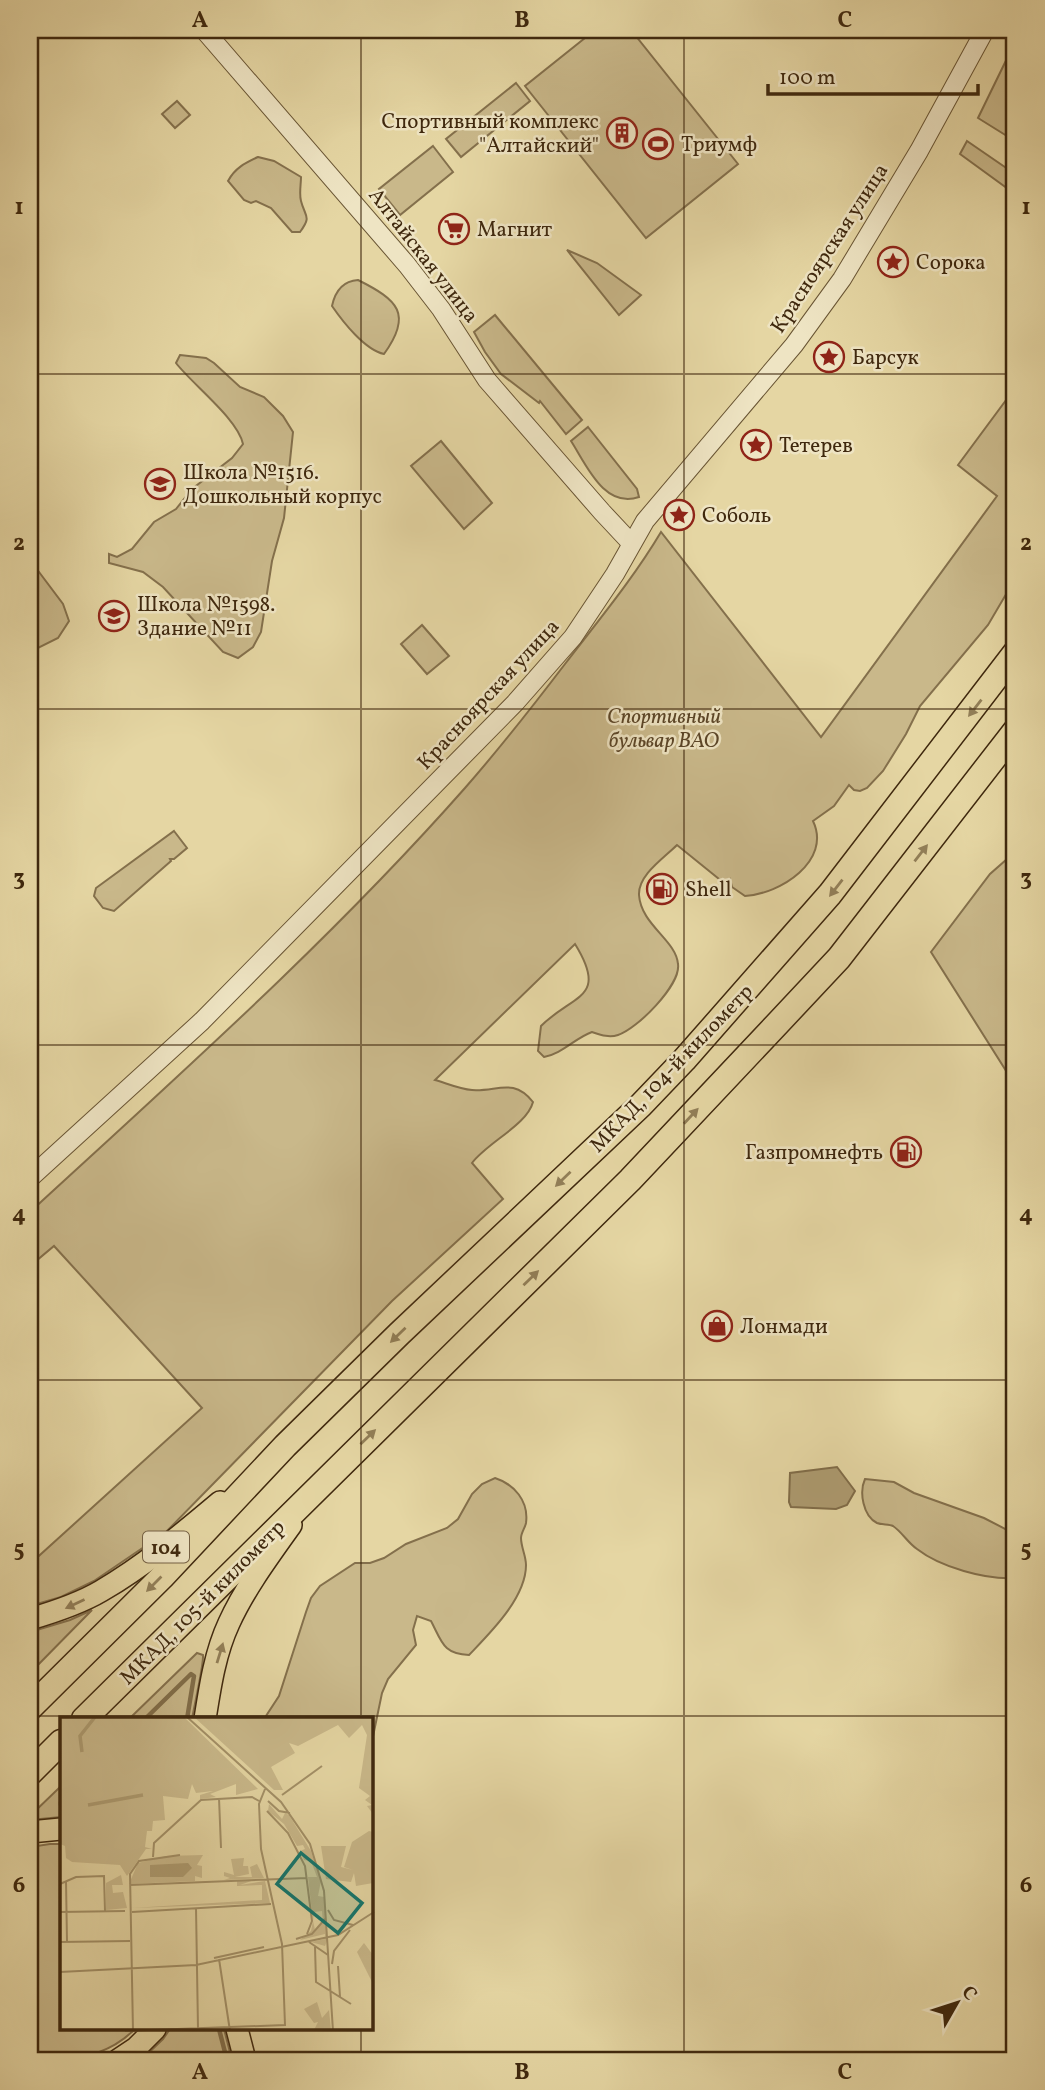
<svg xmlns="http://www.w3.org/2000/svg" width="1045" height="2090" viewBox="0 0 1045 2090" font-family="Vollkorn,serif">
<rect width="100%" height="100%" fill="#e5d6a3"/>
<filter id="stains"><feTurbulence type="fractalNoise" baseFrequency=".00286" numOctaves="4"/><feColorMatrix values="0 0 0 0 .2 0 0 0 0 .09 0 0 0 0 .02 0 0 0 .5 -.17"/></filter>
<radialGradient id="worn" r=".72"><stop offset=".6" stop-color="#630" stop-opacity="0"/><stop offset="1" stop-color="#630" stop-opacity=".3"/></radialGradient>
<!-- green -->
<g fill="#c9b88a" stroke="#84704c" stroke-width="2">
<path d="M595 30H631L738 164 646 238 525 86Z"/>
<path d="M1015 42V141L978 118Z"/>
<path d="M516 83 530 101 461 157 446 139Z"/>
<path d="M177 101 190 115 175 128 162 114Z"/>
<path d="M967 141 1015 174V194L960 154Z"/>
<path d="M433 146 453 172 400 215 379 189Z"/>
<path d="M258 157 274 161 301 177C301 184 299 194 301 201 305 217 312 216 300 232H292L271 208 256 201 251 203 244 200 228 181C235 168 245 163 258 157Z"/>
<path d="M567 250 597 263 641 295 619 315Z"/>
<path d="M358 280C398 300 413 314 384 354 365 350 343 322 332 306 335 292 342 281 358 280Z"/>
<path d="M495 315 582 420 566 434 540 401 539 403 501 374 485 352 474 332Z"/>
<path d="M180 355 206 358 214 363 240 387 264 397 283 416 293 432 284 518 272 561 261 632 253 647 238 658 223 652 163 587 143 572 109 563V554L117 557 132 549 154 522 176 509 192 489 232 458 243 444C238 419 192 384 176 363Z"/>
<path d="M1015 388V579L988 625 920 706 906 734 883 771 867 788 860 791 854 790 849 785 834 806 813 821C832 861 780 894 745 896L732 887 730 879 724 883 677 845C664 858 638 875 639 895 641 925 676 940 678 964 681 985 637 1029 618 1035 609 1038 601 1035 592 1032 575 1038 562 1054 544 1057L538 1051 541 1026C573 994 609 999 575 944L435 1080C446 1083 459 1089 472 1090 497 1092 513 1077 533 1102 527 1125 488 1142 472 1163L503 1199 392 1301 166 1532 94 1581 61 1597 30 1606V1564L202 1408 54 1246 30 1266V1212C179 1075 331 940 465 788 500 748 533 706 565 664 598 621 633 579 661 532L821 737 997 496 958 465Z"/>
<path d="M588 427 637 489 639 497C604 509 586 464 571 441Z"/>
<path d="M441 441 492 503 464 529 411 466Z"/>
<path d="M30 560 63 604 69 621 58 638 30 652Z"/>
<path d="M422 625 449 656 427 674 401 644Z"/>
<path d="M174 831 187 848 174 859H170L171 861 114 911 103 908 94 896 96 888Z"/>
<path d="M1015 852V1085L931 952 990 874Z"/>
<path d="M495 1478C514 1484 529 1501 526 1523 525 1528 521 1533 521 1538 521 1547 526 1556 526 1565 526 1598 490 1633 469 1655 443 1654 442 1642 431 1621L417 1616 413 1630 416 1645 388 1679 382 1693 371 1746V1719H264L279 1696 306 1612 311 1598 320 1586 355 1563H370L384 1558 406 1544 447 1528 458 1519 472 1494 482 1484Z"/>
<path d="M865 1479 894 1482 914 1493 984 1518 1015 1534V1578C986 1580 940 1567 917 1549 908 1543 902 1532 893 1526 889 1524 882 1525 877 1523 863 1516 859 1492 865 1479Z"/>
<path d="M92 1610 31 1672 30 1673V1632L70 1620Z"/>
<path d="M197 1653 203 1655C204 1664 194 1707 192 1719H129Z"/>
<path d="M61 1786V1817L30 1820V1816Z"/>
<path d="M50 1844H61V2029H135C106 2058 69 2063 30 2058V1847Z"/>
<path d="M170 2029H224L232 2060H141L163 2039Z"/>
</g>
<!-- water -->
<path fill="#ad9b70" stroke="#816d49" stroke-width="2" d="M837 1467 855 1491 847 1505 836 1509 791 1507 789 1502 790 1473Z"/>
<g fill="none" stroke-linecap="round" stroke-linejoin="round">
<!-- stream -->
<g stroke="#816d49" stroke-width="4.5">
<path d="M145 1719 191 1674 194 1676 187 1719"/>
<path d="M61 1802V1805"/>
<path d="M219 2029 227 2060"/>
</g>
<!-- minor casing -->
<g stroke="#685433" stroke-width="20">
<g id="minor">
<path d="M204 30 407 265 441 309 487 380 602 512 631 543"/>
<path d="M30 1178 202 1021 515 703 573 637 615 574 645 521 794 345 842 279 919 151 985 30"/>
</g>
</g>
<!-- major casing -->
<g stroke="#3f280e" stroke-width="24">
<g id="major">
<path d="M30 1619C54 1612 79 1604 101 1591 144 1566 182 1534 220 1502"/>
<path d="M205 1719C210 1687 215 1653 229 1623 245 1588 269 1556 291 1525"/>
<path d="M30 1832 61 1829"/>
<path d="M237 2029 245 2060"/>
<path d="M118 2060 136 2048 155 2029"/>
</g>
</g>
<!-- highway casing -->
<g stroke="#3f280e" stroke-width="27">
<g id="highway">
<path d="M30 1708 162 1577 285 1446 399 1334 641 1105 684 1060 830 894 1015 653"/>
<path d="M84 1719 630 1180 779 1022 839 958 1015 731"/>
<path d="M30 1773 61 1742"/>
</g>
</g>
<!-- minor -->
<use href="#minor" stroke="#eee4c3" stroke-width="18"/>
<!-- major -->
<use href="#major" stroke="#e5d6a3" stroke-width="21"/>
<!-- highway -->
<use href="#highway" stroke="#e5d6a3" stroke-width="24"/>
</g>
<!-- one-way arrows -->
<defs><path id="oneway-solid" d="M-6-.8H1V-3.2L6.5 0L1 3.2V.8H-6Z" transform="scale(1.75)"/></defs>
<g fill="#927f58">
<use href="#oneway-solid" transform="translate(975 708) rotate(128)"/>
<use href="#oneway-solid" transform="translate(921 853) rotate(-52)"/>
<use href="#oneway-solid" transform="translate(836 888) rotate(128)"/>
<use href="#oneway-solid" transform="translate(691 1116) rotate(-47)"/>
<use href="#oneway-solid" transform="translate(563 1179) rotate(136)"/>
<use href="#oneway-solid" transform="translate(531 1278) rotate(-44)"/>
<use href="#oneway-solid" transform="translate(398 1335) rotate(136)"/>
<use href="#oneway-solid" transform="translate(368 1437) rotate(-44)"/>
<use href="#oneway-solid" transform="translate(154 1584) rotate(135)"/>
<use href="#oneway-solid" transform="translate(75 1604) rotate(155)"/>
<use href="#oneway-solid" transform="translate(220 1653) rotate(-73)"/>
</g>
<!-- grid -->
<path fill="none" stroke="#3f280e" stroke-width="2" stroke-opacity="0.55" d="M361 30V1719M684 30V2060M30 374H1015M30 709H1015M30 1045H1015M30 1380H1015M30 1716H1015M361 2029V2060"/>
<!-- icons -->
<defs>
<g id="building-ring" transform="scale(1.575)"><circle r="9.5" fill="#eee4c3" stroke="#8f2418" stroke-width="1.5"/><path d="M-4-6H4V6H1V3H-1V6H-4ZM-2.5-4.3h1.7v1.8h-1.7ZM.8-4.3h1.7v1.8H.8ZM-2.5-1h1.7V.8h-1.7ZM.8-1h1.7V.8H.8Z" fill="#8f2418"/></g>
<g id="stadium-ring" transform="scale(1.575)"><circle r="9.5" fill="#eee4c3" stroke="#8f2418" stroke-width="1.5"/><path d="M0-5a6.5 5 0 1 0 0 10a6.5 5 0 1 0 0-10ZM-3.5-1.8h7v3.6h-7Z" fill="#8f2418"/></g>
<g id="supermarket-ring" transform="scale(1.575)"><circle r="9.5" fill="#eee4c3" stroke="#8f2418" stroke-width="1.5"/><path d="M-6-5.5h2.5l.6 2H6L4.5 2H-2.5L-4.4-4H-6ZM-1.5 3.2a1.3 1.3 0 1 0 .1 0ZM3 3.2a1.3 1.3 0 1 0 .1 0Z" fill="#8f2418"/></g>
<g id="sight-ring" transform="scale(1.575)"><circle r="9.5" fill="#eee4c3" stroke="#8f2418" stroke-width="1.5"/><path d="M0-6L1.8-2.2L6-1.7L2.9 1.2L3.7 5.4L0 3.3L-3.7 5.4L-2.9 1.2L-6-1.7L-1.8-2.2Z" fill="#8f2418"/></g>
<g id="school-ring" transform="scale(1.575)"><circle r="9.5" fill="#eee4c3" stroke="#8f2418" stroke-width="1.5"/><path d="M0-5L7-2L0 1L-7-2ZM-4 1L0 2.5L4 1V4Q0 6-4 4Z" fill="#8f2418"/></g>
<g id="fuel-ring" transform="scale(1.575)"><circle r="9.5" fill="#eee4c3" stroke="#8f2418" stroke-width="1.5"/><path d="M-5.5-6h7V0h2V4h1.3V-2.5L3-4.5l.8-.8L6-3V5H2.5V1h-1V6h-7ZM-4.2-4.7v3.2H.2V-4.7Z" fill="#8f2418"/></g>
<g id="shop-ring" transform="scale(1.575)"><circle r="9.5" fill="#eee4c3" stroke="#8f2418" stroke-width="1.5"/><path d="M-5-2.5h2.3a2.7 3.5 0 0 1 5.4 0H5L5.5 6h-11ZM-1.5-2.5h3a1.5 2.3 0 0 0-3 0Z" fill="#8f2418"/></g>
</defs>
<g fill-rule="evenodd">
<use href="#building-ring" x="622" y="133"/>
<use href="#stadium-ring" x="658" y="144"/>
<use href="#supermarket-ring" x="454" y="229"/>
<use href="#sight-ring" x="893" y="262"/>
<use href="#sight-ring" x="829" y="357"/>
<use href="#sight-ring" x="756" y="445"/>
<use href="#school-ring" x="160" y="484"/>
<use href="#sight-ring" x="679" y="515"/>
<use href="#school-ring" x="114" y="616"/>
<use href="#fuel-ring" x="662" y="889"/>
<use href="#fuel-ring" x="906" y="1152"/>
<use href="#shop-ring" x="717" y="1326"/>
</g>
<g text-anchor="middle" stroke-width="5" stroke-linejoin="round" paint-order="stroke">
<!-- shield labels -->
<rect fill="#eee4c3" stroke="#746044" stroke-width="2" x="143" y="1531.5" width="46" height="31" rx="5"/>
<g font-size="19" font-weight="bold" fill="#3f280e">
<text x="166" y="1554">104</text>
</g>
<!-- poi labels -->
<g font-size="21" fill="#3f280e" stroke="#eee4c3" text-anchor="start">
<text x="599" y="128" text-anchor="end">Спортивный комплекс<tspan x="599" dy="24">"Алтайский"</tspan></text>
<text x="681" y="151">Триумф</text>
<text x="477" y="236">Магнит</text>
<text x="916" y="269">Сорока</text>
<text x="852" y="364">Барсук</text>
<text x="779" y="452">Тетерев</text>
<text x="183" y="479">Школа №1516.<tspan x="183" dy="24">Дошкольный корпус</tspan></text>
<text x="702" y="522">Соболь</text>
<text x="137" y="611">Школа №1598.<tspan x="137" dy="24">Здание №11</tspan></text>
<text x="685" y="896">Shell</text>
<text x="883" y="1159" text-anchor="end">Газпромнефть</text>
<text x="740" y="1333">Лонмади</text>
</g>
<!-- street labels -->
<g font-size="21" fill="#3f280e" stroke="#eee4c3">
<text transform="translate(829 248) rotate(-57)" y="7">Красноярская улица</text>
<text transform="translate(424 255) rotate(52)" y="7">Алтайская улица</text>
<text transform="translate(488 694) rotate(-47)" y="7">Красноярская улица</text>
<text transform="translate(671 1068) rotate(-46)" y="7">МКАД, 104-й километр</text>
<text transform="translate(202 1602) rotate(-45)" y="7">МКАД, 105-й километр</text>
</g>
<!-- park labels -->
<g font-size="21" font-style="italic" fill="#5b4527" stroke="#eee4c3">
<text x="664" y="723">Спортивный<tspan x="664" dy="24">бульвар ВАО</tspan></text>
</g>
</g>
<!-- overview -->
<g transform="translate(60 1717)">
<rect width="313" height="313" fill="#e5d6a3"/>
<path d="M0 0H124L198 72 176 78V67L150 77 156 80 140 82V78L153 74 136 76 132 67 128 82 103 79 105 103 93 104 92 114H87L85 130 92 132H86L67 159 60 148 12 145 6 141 5 129 0 127ZM134 0H313V97L307 89 312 88 305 83 310 79 299 71 307 18 302 8 289 21 278 8 238 29 229 26 235 36 211 50 223 73H214ZM209 87 222 102 225 96 229 98 251 134 261 164 258 179 264 180 267 224 265 229 251 225 265 222V217L240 223 251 214 253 204 255 213 263 205 262 194 254 195 253 204 248 160H257L251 144 244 143 240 134 245 132 243 128 237 129 224 107 208 94ZM309 114 313 115V166L296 169 294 156 291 165 266 162 261 129H286L281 150 293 153 284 150 292 125ZM143 138 137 148 142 149V161L135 159V164L69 167 78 146 106 139ZM184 141 183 149H188L189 157 175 160H192L190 150 197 147 204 161 164 163 170 161 164 159V155L174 158 171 142ZM61 158 63 168H52L53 176 63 175 67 191 46 193V166ZM194 163 180 168 205 164 210 186 72 191 202 183V168L177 169V164ZM304 226 313 238V267L297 235ZM257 285 262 301 269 293 271 313H254L258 305 254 306 244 292Z" fill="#c9b88a"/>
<path d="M128 146 132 151 123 160H90V148Z" fill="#ad9b70"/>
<path fill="none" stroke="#ad9b70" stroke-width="3.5" d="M22 35 20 19 35 0M28 88 83 78"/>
<path fill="none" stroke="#a39067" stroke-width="2" d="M127 0 221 85 250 127 264 174 273 314M222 78 262 49M159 81 161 131M208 84 219 94 230 96M207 94 228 116 245 149 252 204 247 217M93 140 94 126 141 83 192 80 199 84M6 164 7 225M0 167 16 160 44 159 45 194M70 168 247 161M136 191 138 312M268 193 274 203 293 208M0 195 65 194M72 195 211 187M236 222 252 217 265 202M0 225 70 224M249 225 268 238M255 230 256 265 291 287M154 241 204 230M159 242 170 314M272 247 274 234 290 213M278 249 280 280M0 255 136 248 278 218 314 195M65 314 225 308 222 227 201 132 199 87 205 72M73 314 70 157 79 144 120 138"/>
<path fill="#0f766e" fill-opacity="0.15" stroke="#0f766e" stroke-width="3.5" d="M241 136 302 186 278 216 217 167Z"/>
<rect width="313" height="313" fill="none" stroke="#3f280e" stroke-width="3.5"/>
</g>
<!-- margin -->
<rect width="1045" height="2090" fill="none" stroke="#e5d6a3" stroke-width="77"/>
<!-- north arrow -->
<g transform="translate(957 2003) rotate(51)" stroke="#eee4c3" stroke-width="5" paint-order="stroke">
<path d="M0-5L12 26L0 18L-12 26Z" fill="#3f280e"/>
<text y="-10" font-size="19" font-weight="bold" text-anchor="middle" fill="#3f280e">С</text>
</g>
<!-- scale -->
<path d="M768 84v10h210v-10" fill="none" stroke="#3f280e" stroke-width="3.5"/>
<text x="779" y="84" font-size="21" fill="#3f280e" stroke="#eee4c3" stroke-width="5" paint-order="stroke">100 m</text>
<rect x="38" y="38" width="968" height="2014" fill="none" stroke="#3f280e" stroke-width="2.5"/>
<g font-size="23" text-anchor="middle" font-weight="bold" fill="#3f280e">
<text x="200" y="27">A</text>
<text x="522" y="27">B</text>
<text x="845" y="27">C</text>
<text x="19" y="214">1</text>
<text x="1026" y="214">1</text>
<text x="19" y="550">2</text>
<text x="1026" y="550">2</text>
<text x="19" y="885">3</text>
<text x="1026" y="885">3</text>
<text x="19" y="1221">4</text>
<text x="1026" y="1221">4</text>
<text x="19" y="1556">5</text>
<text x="1026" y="1556">5</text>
<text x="19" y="1892">6</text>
<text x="1026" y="1892">6</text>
<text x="200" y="2079">A</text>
<text x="522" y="2079">B</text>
<text x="845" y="2079">C</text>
</g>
<rect width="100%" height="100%" filter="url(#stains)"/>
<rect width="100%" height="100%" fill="url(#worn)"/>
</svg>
